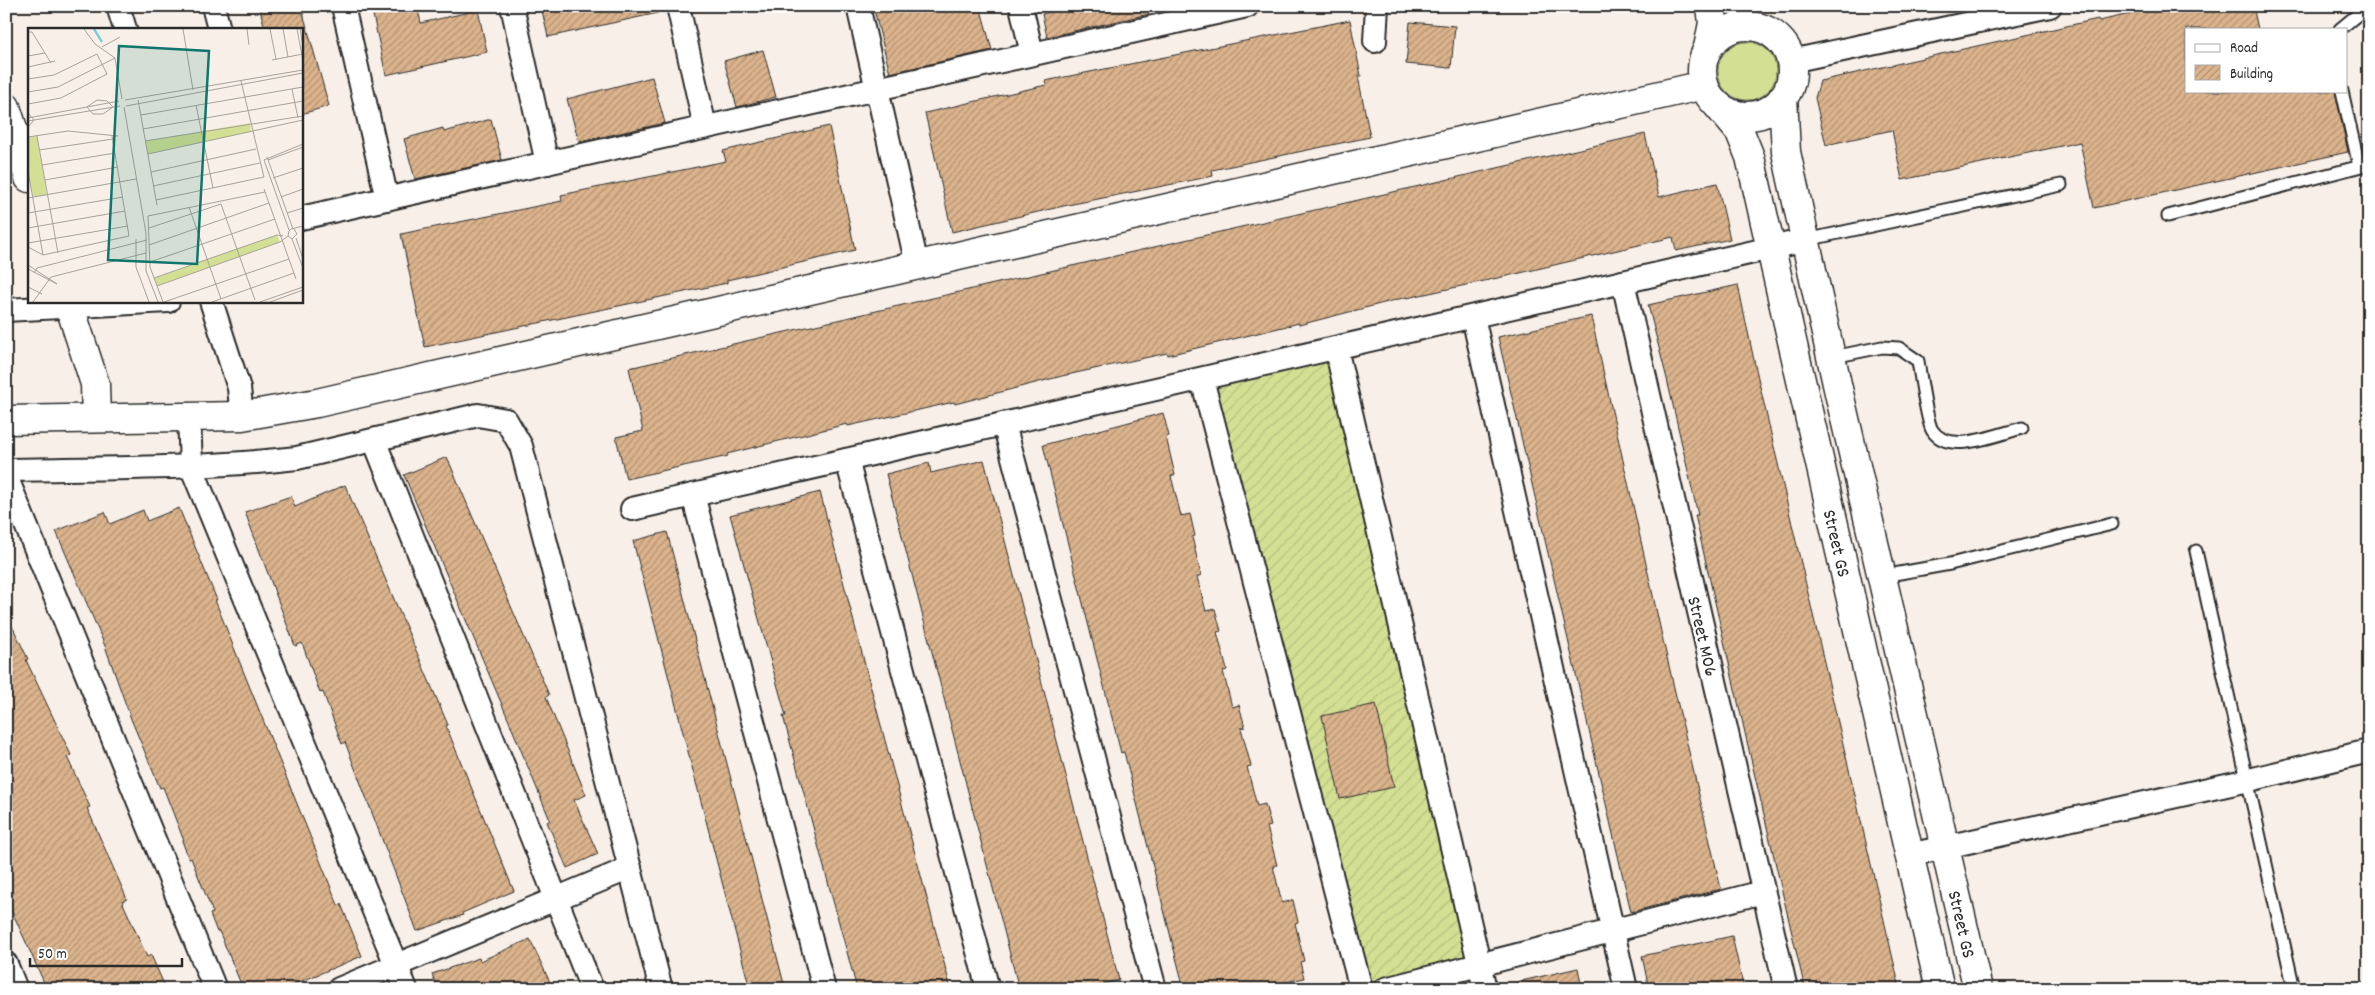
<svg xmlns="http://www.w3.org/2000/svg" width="2375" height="995" viewBox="0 0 2375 995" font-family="Dekko,sans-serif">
<defs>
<pattern id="garden-furrows" width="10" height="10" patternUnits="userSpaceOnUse" patternTransform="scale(1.25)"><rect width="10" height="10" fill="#d3e093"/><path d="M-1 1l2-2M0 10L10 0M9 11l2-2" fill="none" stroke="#b5c07f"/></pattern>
<pattern id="building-hatch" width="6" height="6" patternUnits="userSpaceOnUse" patternTransform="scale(1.25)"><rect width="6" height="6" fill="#dbb38c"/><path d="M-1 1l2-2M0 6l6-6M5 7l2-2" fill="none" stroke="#b29273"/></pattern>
</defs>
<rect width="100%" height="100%" fill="#f8f0e8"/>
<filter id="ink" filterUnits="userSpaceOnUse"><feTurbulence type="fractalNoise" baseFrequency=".02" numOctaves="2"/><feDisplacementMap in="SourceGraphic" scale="10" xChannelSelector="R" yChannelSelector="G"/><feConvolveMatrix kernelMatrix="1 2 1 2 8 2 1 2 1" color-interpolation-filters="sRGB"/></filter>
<g filter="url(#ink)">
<!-- grass -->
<circle fill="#d3e093" stroke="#7f865f" cx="1747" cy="71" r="29"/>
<!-- garden -->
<path fill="url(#garden-furrows)" stroke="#7f865f" d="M1336 348 1485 989H1361L1202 379Z"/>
<!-- building -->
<g fill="url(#building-hatch)" stroke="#2b2b2b">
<path d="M259 6H301L329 106 301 114V29H265Z"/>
<path d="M371 6H417L421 23 478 10 487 52 386 75Z"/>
<path d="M541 6H657L658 13 548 37Z"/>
<path d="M873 6H980L992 50 890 73Z"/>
<path d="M1076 6H1147L1149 14 1047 37 1042 14Z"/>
<path d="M2165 6H2253L2258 29H2186V91H2335L2348 152 2094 208 2080 142 1902 180 1892 130 1826 145 1815 98 1820 81 2098 19 2099 21Z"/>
<path d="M1350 20 1361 76H1358L1370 137 1212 170 1213 176 1068 205 952 232 925 113 1046 85 1045 81Z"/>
<path d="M1410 22 1455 26 1451 68 1406 64Z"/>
<path d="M763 50 776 97 737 107 724 61Z"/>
<path d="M652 77 665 123 579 142 567 99Z"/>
<path d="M491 119 502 160 415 179 404 139 443 128 444 132Z"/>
<path d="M829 126 855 250 727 280V283L425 347 401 234 562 201 561 195 726 161 723 151Z"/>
<path d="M1645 134 1659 197 1717 183 1730 239 1676 251 1673 237 1516 274 1407 298V297L1299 325V323L1168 355 1167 353 1062 376 955 404 954 402 848 426 847 424 727 454 728 456 626 479 616 437 643 431 629 368Z"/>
<path d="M1738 285 1755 365 1900 989H1805L1754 772 1695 515H1698L1667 379 1648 305Z"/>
<path d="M1591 316 1662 636 1721 889 1631 912 1498 337Z"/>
<path d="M1163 413 1169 436 1166 437 1175 475 1171 476 1181 516 1190 514 1195 536 1192 537 1201 575 1197 577 1206 611 1215 609 1221 631 1217 632 1227 670 1223 671 1232 707 1239 705 1245 727 1241 728 1251 766 1247 767 1257 806 1265 804 1271 826 1267 827 1277 865 1273 866 1282 903 1293 900 1298 922 1295 923 1304 961 1300 962 1304 978 1282 983 1284 989H1184L1124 752 1121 753 1094 647 1043 445Z"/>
<path d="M447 457 549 695 546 697 586 795 574 800 598 854 567 868 547 822 550 820 506 714 404 475Z"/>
<path d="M984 460 1119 980 1086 989H1019L886 474 929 463 931 473Z"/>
<path d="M345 485 448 725 446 726 514 891 462 913 463 915 417 931 345 742 342 744 323 692 320 693 302 643 295 646 245 512 291 496 295 507Z"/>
<path d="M820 492 870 684 951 989H857L783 716H786L730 515Z"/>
<path d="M179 508 217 600H215L244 673 338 905 341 904 362 956 283 989H243L219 931 217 932 210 914 213 913 191 858 189 859 182 841H184L163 787 160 788 131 719 105 646 56 531 105 512 110 524 143 510 147 521Z"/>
<path d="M667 532 784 984 765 989H750L633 541Z"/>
<path d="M6 613 28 659 26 660 71 755 67 757 90 807 87 808 127 899 122 901 147 957 151 955 166 989H47L10 907 12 906 6 894Z"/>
<path d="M1376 704 1394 787 1340 799 1322 716Z"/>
<path d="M1732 936 1744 989H1649L1642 956Z"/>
<path d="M530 939 553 989H438L432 974 479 958 480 961Z"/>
<path d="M1578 968 1582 989H1518L1517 982Z"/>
</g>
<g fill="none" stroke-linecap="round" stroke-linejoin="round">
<!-- service casing -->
<g stroke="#2b2b2b" stroke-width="15">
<g id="service">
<path d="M2340 29 2368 6"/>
<path d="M2342 91 2359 166"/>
<path d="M2168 216 2369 164"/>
<path d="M1806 240 2061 185"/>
<path d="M1833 357 1882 347 1899 348 1918 361C1920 373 1927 422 1932 430 1948 456 1998 434 2022 428"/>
<path d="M2196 551 2294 989"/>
<path d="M1883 576 1950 564 2112 524"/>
</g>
</g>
<!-- minor casing -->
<g stroke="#2b2b2b" stroke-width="26">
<g id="minor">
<path d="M118 6 125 29"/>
<path d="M213 6 219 29"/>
<path d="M343 6 387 199"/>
<path d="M512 6 547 163"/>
<path d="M678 6 705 127"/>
<path d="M858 6 917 265"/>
<path d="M1021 6 1032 54"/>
<path d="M1375 41 1377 6"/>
<path d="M1791 61 2050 6"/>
<path d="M301 218 1247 6"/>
<path d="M1623 282 1786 989"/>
<path d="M211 301 239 388 242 416"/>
<path d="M6 310 168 301"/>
<path d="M1473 317 1626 989"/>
<path d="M1336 348 1485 989"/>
<path d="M1202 379 1361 989"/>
<path d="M189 416 191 466 406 989"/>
<path d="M1004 424 1155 989"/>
<path d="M374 440 592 989"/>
<path d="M847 460 988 989"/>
<path d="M6 470C103 468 201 469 297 458L478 415 506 420 521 446 661 989"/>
<path d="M6 476 215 989"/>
<path d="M693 495 824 989"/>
<path d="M632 509 1806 240"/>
<path d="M1909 855 2249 780 2369 751"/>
<path d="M6 964 16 989"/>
<path d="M339 989 630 868"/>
<path d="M1385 989 1763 892"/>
</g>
</g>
<!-- tertiary casing -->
<g stroke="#2b2b2b" stroke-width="31">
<g id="tertiary">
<circle cx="1747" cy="71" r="45"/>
<path d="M1708 48 1713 23 1711 6"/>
<path d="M1783 97 1786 152 1839 393 1978 989"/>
<path d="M1718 106 1740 132 1750 157 1940 989"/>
<path d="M6 107 29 178"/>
<path d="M68 301 95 384 96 418"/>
<path d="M6 420 242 416 317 403 1704 85"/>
</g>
</g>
<!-- service -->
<use href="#service" stroke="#fff" stroke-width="11"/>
<!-- minor -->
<use href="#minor" stroke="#fff" stroke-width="22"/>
<!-- tertiary -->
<use href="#tertiary" stroke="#fff" stroke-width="28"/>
</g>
</g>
<g text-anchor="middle" stroke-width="4.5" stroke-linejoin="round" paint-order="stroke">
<!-- street labels -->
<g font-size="19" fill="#2b2b2b" stroke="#fff">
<text transform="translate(1838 543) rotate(77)" y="7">Street GS</text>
<text transform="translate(1704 636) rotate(77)" y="7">Street M06</text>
<text transform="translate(1963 924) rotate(77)" y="7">Street GS</text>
</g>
</g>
<!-- overview -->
<g transform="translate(28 28)">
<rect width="275" height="275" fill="#f8f0e8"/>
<path d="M222 95 223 104 120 126 117 113ZM9 108 19 167 5 169 0 143V109ZM249 207 252 214 129 258 126 250Z" fill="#d3e093"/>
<path fill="none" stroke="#7fd0d6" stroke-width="2.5" d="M66 1 74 14"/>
<path fill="none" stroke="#a6a19c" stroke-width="1" d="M56 1 67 16 87 30 94 71M155 1 165 62M219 1 221 17M242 1 248 31M255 1 260 29M269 1 275 33M272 1 275 19M0 4H4L23 35M74 19 92 9M0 28 17 25M244 32 275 26M0 39 27 33M0 51 26 47 69 26 79 46 33 70 0 76M264 61 270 90M0 64 30 59 87 30M69 72 79 73 85 79 75 86H65L59 79ZM97 72 275 42M110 72 129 177M168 77 185 160M98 78 275 45M96 79 118 205V243L130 274M0 85 6 92 0 99M113 87 275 59M0 90 91 73M0 93 92 78M115 101 275 73M9 108 30 225M0 109 40 103 90 108M117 113 275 88M11 122 85 111M120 126 275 92M239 129 265 201M240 132 275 119M14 137 87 125M0 143 15 227M123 144 228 121M245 150 275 140M17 152 90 139M125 158 232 135M236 161 268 251M253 169 275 161M0 170 108 151M128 172 236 149 213 53M193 176 227 272M161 179 193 271M0 185 95 169M259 185 275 180M0 200 97 183M121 200 193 176M266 201 269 206 264 211 260 208 261 203 263 201 275 198M261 202 236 132 275 116M268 210 275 231M108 211V239L121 274M264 211 275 240M0 215 100 198M121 217 241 175M0 219 15 227 101 208 84 108M122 234 247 191M0 237 29 256 0 241M6 245 9 240 119 212M126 250 249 207 255 208M129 258 252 214 260 208M0 259 14 266M5 274 23 249 118 225M135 274 122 239 120 188 237 164M136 274 261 231M184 274 266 245M232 274 275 259M242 274 275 262"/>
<path fill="#0f766e" fill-opacity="0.15" stroke="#0f766e" stroke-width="2.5" d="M91 18 181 23 169 236 80 232Z"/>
<rect width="275" height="275" fill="none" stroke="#2b2b2b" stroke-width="2.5"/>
</g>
<!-- margin -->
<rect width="2375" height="995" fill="none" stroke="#fff" stroke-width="25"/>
<rect x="12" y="12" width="2350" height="970" fill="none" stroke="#2b2b2b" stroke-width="2" filter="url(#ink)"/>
<!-- legend -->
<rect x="2185" y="28" width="162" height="65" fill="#ffffff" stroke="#aaaaaa"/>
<rect x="2195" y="44" width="25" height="8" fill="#ffffff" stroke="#aaaaaa"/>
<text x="2230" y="52" font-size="15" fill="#2b2b2b">Road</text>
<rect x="2195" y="65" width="25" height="15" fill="url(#building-hatch)" stroke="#aaaaaa"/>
<text x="2230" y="78" font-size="15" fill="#2b2b2b">Building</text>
<!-- scale -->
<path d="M30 958v8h152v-8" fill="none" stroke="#2b2b2b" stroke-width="2.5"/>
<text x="38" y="958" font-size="15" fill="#2b2b2b" stroke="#ffffff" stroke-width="4" paint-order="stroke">50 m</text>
</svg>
